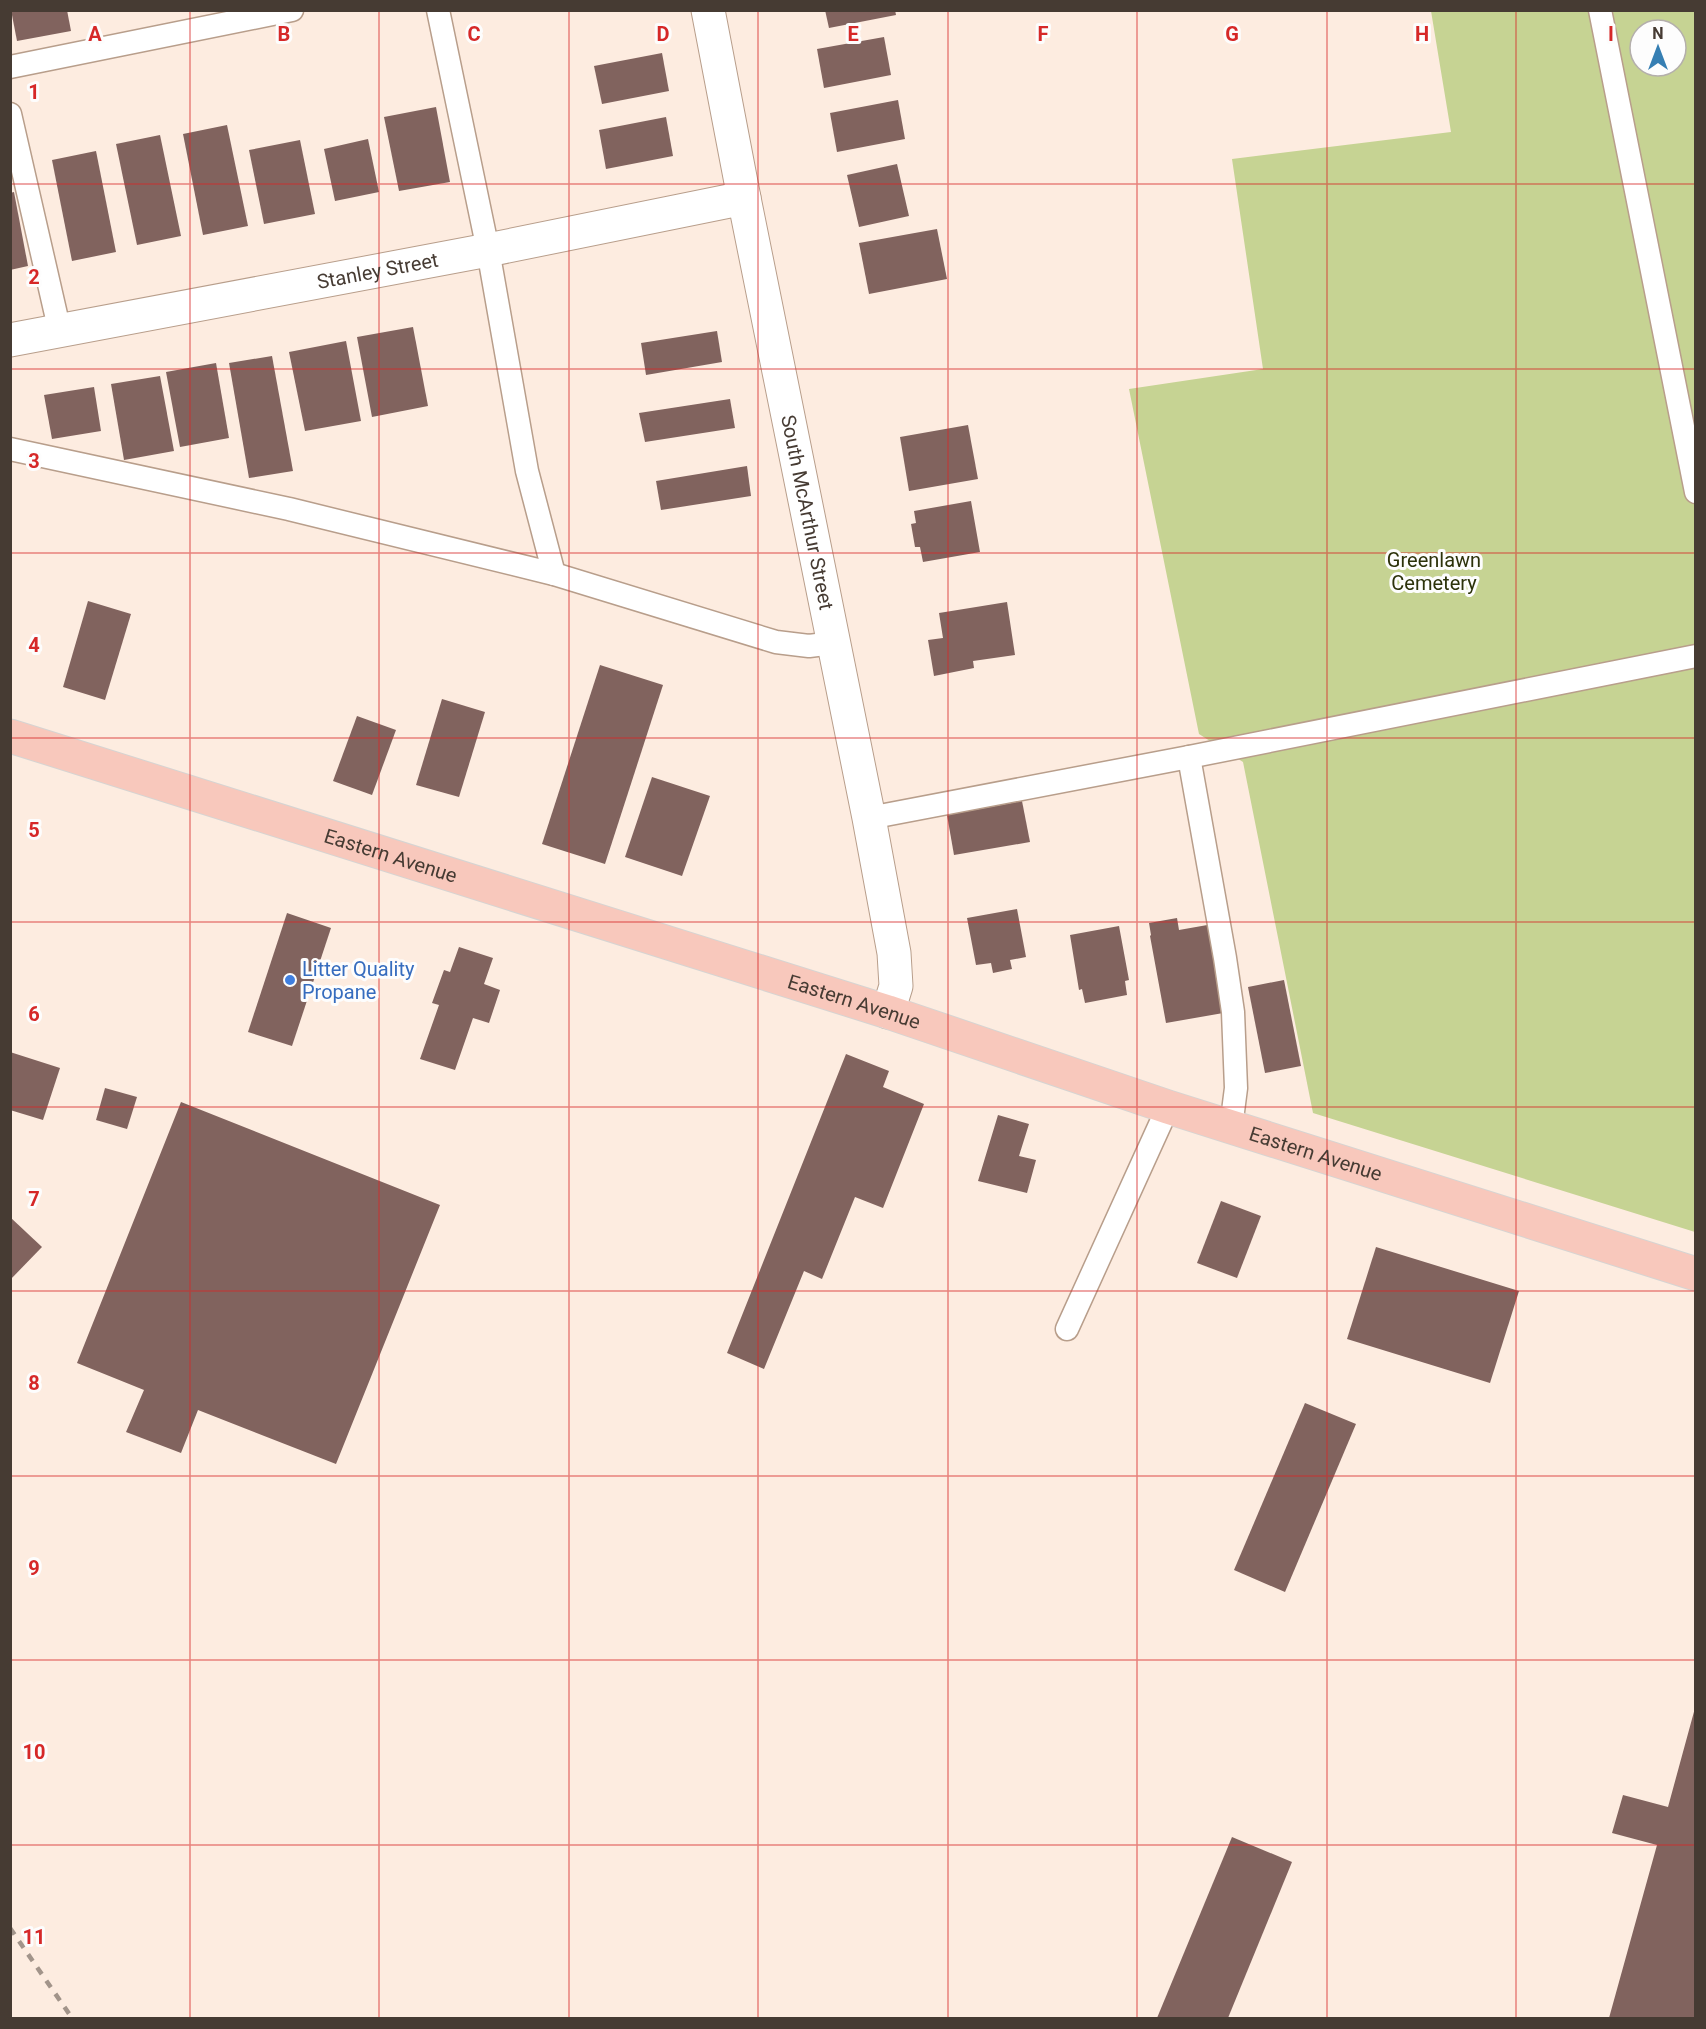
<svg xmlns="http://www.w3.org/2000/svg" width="1706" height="2029" viewBox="0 0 1706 2029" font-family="Roboto,sans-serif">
<rect width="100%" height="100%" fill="#fdece0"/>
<!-- green -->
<path fill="#c6d393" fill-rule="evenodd" d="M1431 11H1695V1232L1313 1113 1243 762 1199 734 1129 389 1263 369 1232 159 1451 132ZM1640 30H1676V66H1640Z"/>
<!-- building -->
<g fill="#81635e">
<path d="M11 10H67L71 31 17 41Z"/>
<path d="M825 10H895L896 15 829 28Z"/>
<path d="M884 37 891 75 824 88 817 49Z"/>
<path d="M662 53 669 91 602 104 594 66Z"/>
<path d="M898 100 905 139 837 152 830 113Z"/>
<path d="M436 107 450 182 399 191 384 117Z"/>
<path d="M666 117 673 156 606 169 599 130Z"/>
<path d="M227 125 248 226 203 235 183 134Z"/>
<path d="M160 135 181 236 137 245 116 144Z"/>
<path d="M368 139 379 192 335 201 324 149Z"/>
<path d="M300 140 315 214 264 224 249 150Z"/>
<path d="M96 151 116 252 72 261 52 160Z"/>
<path d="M897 164 909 216 859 227 847 175Z"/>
<path d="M14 192 28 266 10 270V193Z"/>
<path d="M937 229 947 279 869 294 859 243Z"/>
<path d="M413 327 428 406 372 417 357 337Z"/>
<path d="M717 331 722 362 646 375 641 343Z"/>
<path d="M346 341 361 421 305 431 289 352Z"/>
<path d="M272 356 293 471 249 478 229 363Z"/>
<path d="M216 363 229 438 180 447 166 372Z"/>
<path d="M160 376 174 451 124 460 111 384Z"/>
<path d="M94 387 101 431 52 439 44 395Z"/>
<path d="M730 399 735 428 645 442 639 413Z"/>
<path d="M968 425 978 479 909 491 900 437Z"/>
<path d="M747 466 751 496 661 510 656 481Z"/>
<path d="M971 501 980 552 923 562 920 547H915L911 524 916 523 914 511Z"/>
<path d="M88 601 131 614 105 700 63 687Z"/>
<path d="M1007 602 1015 655 973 661 974 668 934 676 928 640 943 638 939 613Z"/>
<path d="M600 665 663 685 605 864 542 844Z"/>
<path d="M442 699 485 712 459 797 416 785Z"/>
<path d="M357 716 396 730 372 795 333 781Z"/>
<path d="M652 777 710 796 682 876 625 857Z"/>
<path d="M1022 801 1030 842 954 855 947 815Z"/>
<path d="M1017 909 1026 957 1010 960 1012 969 993 973 991 963 976 965 967 918Z"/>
<path d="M287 913 331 928 292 1046 248 1032Z"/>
<path d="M1177 918 1179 930 1213 924 1229 1012 1166 1023 1150 936 1151 935 1149 923Z"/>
<path d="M1119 926 1129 980 1125 981 1127 995 1085 1003 1082 989 1079 990 1070 935Z"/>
<path d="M459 947 493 958 484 984 500 990 489 1023 473 1018 455 1070 420 1059 439 1005 432 1003 444 970 450 972Z"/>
<path d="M1284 980 1301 1066 1265 1073 1248 987Z"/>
<path d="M10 1052 60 1068 43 1120 10 1110Z"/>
<path d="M846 1054 889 1071 883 1087 924 1104 883 1208 855 1197 822 1279 804 1271 764 1369 727 1353Z"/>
<path d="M105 1088 137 1097 127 1129 96 1120Z"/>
<path d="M181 1102 440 1205 336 1464 198 1410 181 1453 126 1432 144 1390 77 1363Z"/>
<path d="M998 1115 1029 1124 1019 1156 1036 1160 1027 1193 978 1181Z"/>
<path d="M1221 1201 1261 1216 1237 1278 1197 1263Z"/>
<path d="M10 1217 42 1247 10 1280Z"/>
<path d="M1376 1247 1519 1291 1490 1383 1347 1339Z"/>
<path d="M1305 1403 1356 1424 1285 1592 1234 1570Z"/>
<path d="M1695 1708 1696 2018H1609L1657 1845 1612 1833 1623 1795 1668 1807Z"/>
<path d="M1232 1837 1292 1862 1228 2018H1157Z"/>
</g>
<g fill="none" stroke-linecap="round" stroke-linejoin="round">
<!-- service casing -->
<g stroke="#b89e8b" stroke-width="25">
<g id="service">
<path d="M438 10 488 250 527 471 554 574"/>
<path d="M1600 10 1696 492"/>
<path d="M10 67 292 10"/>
<path d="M10 114 60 332"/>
<path d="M10 449 289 509 554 574 776 642 809 646 833 643"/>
<path d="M1189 757 1225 958 1233 1012 1236 1088 1231 1127"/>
<path d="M869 818 1189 757 1696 656"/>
<path d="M1067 1329 1168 1107"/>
</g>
</g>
<!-- minor casing -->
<g stroke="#b89e8b" stroke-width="35">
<g id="minor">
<path id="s1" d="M708 10 744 198 869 818 894 953 896 986 888 1012"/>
<path id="s2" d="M10 340 488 250 744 198"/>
</g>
</g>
<!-- primary casing -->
<g stroke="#d6d4d2" stroke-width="35">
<g id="primary">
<path id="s3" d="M10 736 888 1012 1168 1107 1696 1274"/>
</g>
</g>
<!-- service -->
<use href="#service" stroke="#fff" stroke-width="22"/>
<!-- minor -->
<use href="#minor" stroke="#fff" stroke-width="33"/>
<!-- primary -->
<use href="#primary" stroke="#f8c8bc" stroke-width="33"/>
<!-- rail -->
<path stroke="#a2948a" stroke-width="4.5" stroke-dasharray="8 8" stroke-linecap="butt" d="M10 1928 72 2018"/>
</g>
<!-- grid -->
<path fill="none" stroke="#d62828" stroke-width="1.5" stroke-opacity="0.55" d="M190 10V2018M379 10V2018M569 10V2018M758 10V2018M948 10V2018M1137 10V2018M1327 10V2018M1516 10V2018M10 184H1696M10 369H1696M10 553H1696M10 738H1696M10 922H1696M10 1107H1696M10 1291H1696M10 1476H1696M10 1660H1696M10 1845H1696"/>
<!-- markers -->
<circle fill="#3f7fe0" stroke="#fdfdfd" stroke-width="2" cx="290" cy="980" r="6"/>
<g text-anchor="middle" stroke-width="6" stroke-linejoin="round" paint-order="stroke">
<!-- street labels -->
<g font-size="20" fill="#463b33" stroke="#fdfdfd">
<text dy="7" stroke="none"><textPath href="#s2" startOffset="374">Stanley Street</textPath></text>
<text dy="7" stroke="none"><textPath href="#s1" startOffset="512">South McArthur Street</textPath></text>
<text dy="7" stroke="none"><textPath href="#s3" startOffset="399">Eastern Avenue</textPath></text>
<text dy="7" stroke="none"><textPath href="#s3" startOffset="885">Eastern Avenue</textPath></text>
<text dy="7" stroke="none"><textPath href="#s3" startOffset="1371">Eastern Avenue</textPath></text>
</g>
<!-- park labels -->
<g font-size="20" fill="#2c320a" stroke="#fdfdfd">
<text x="1434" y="567">Greenlawn<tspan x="1434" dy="23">Cemetery</tspan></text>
</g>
<!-- shop labels -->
<g font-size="20" fill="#366cbe" stroke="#fdfdfd" text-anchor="start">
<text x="302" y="976">Litter Quality<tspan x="302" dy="23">Propane</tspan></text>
</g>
</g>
<g font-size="20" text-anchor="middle" font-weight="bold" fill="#d62828" stroke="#fdfdfd" stroke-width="6" stroke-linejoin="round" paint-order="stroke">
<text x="95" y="41">A</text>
<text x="284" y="41">B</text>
<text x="474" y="41">C</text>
<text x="663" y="41">D</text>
<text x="853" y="41">E</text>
<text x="1043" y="41">F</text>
<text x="1232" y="41">G</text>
<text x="1422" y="41">H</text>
<text x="1611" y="41">I</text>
<text x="34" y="99">1</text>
<text x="34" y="284">2</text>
<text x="34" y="468">3</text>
<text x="34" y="652">4</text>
<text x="34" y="837">5</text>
<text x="34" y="1021">6</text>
<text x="34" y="1206">7</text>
<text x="34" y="1390">8</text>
<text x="34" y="1575">9</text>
<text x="34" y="1759">10</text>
<text x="34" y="1944">11</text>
</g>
<!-- border -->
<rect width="1706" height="2029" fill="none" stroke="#463b33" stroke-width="24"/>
<!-- north arrow -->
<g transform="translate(1658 48)"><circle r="28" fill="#fdfdfd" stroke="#b4afac" stroke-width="1.5"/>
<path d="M0-4.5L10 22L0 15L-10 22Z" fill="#367fb3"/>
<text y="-9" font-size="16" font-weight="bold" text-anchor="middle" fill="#463b33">N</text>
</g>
</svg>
